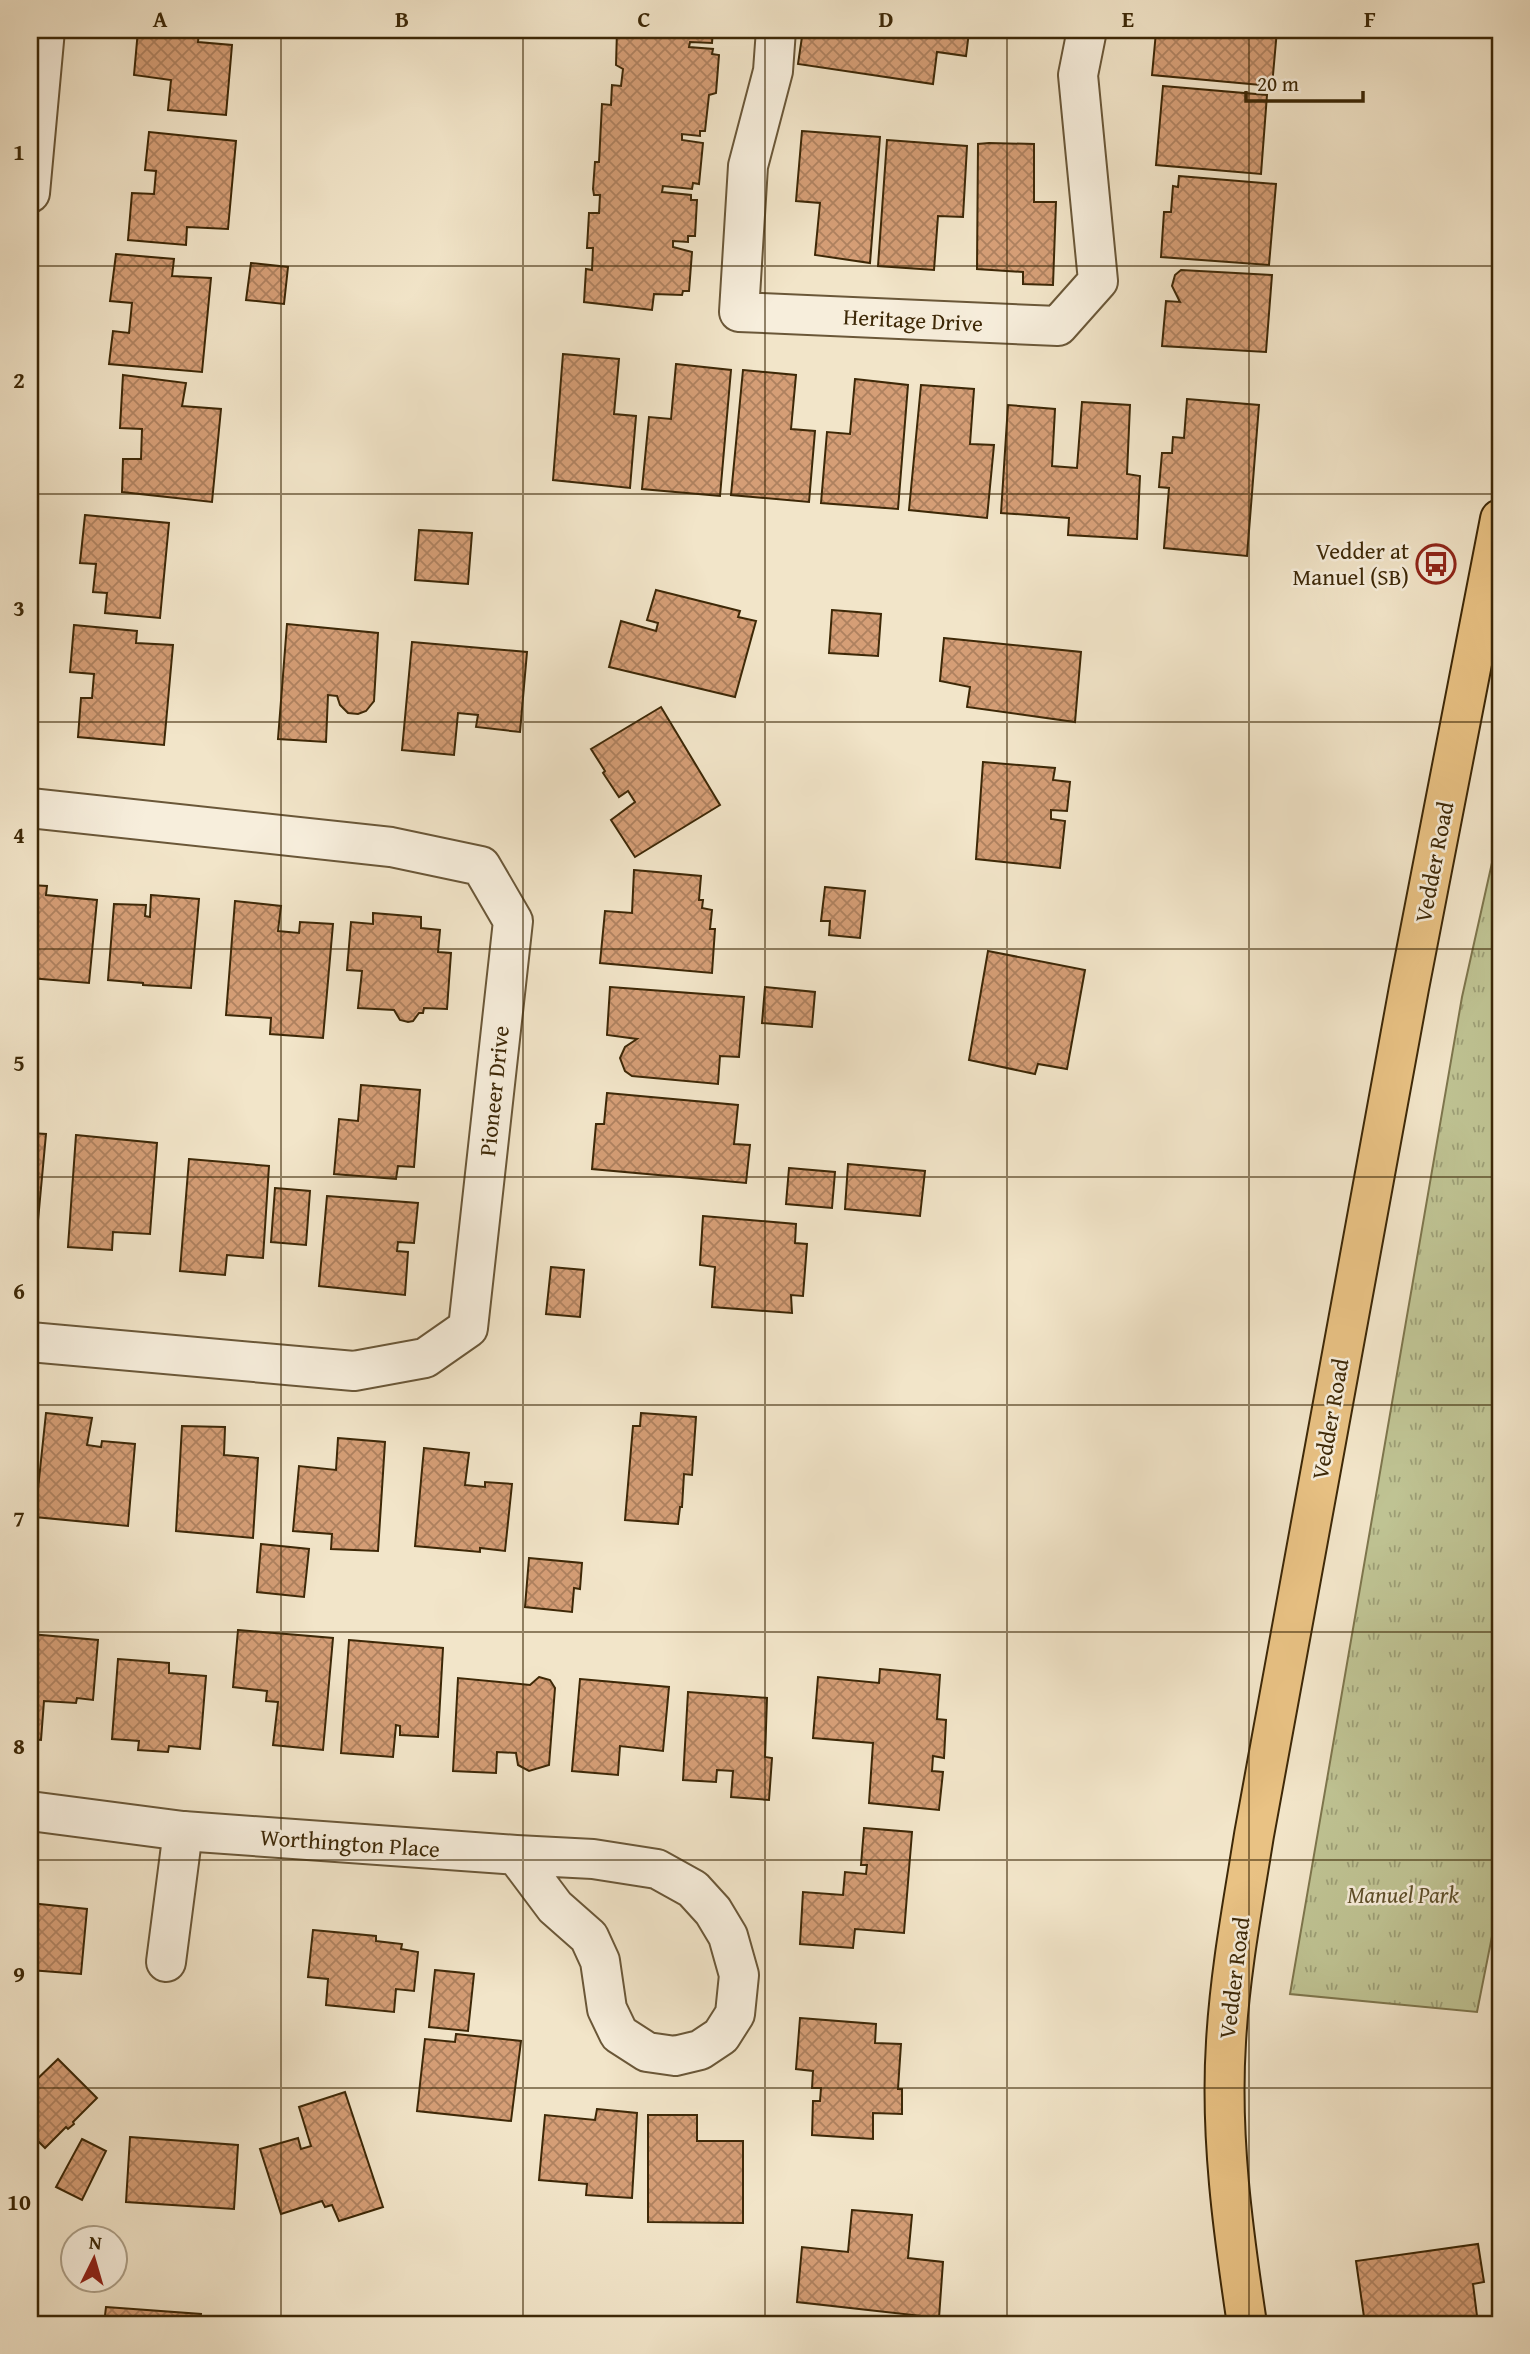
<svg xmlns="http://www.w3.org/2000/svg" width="1530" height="2354" viewBox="0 0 1530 2354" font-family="'Gentium Book Plus',serif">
<defs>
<pattern id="grass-tufts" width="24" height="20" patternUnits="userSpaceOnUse" patternTransform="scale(1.75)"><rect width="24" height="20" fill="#bfc393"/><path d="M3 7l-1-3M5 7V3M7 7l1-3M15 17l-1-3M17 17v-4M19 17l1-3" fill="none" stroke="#9c9e76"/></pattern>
<pattern id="building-cross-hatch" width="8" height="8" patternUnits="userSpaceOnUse" patternTransform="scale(1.75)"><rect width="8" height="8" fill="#d59e76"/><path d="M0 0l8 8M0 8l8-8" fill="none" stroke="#ae815f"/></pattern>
</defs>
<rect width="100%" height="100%" fill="#f2e5c9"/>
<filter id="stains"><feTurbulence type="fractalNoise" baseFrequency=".00286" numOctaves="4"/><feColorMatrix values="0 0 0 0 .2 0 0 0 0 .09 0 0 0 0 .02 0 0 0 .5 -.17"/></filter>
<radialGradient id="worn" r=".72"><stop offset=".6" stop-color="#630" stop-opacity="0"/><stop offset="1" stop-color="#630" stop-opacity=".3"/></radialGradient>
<!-- grass -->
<path fill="url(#grass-tufts)" stroke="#7e764d" stroke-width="2" d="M1500 827V1896L1477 2012 1290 1994 1462 997Z"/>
<!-- building -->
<g fill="url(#building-cross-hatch)" stroke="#3d2807" stroke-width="2">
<path d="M138 30 199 32 198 42 232 45 226 115 168 110 171 80 134 75Z"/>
<path d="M617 30H713L712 43 690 42 689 47 713 49 712 54 719 55 716 93 709 95 705 131H700V136L682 134V140L703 143 699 184 693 183 692 189 663 186 662 192 691 195V200H697L695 236H688V242L673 241V247L692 252 689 291H683L682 295 654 294 652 310 584 302 586 269 592 270 593 248H587L589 213H599L600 195H594L593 189 595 162H599L602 104 611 105 612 85 621 86 623 69 616 65Z"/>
<path d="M803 30H1002L1000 36 969 32 966 56 937 52 933 84 798 64Z"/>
<path d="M1172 30H1277L1272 86 1152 75 1156 32 1171 33Z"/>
<path d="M1163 86 1267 95 1261 174 1156 165Z"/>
<path d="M802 131 880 137 870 263 815 255 820 203 796 201Z"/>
<path d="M149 132 236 141 228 229 187 227 186 245 128 240 132 193 154 194 156 171 145 170Z"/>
<path d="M887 140 967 146 963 217 938 216 934 270 878 266Z"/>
<path d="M989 143 1034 144V202H1056L1053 285 1023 284V272L977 269 978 144Z"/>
<path d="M1179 176 1276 184 1269 265 1161 257 1164 212H1171L1173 186 1178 187Z"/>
<path d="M116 254 174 259 172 276 211 278 202 372 109 364 113 331 129 333 132 303 110 301Z"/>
<path d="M251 263 288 267 284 304 246 300Z"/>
<path d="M1181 270 1272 275 1266 352 1162 346 1166 301 1180 302 1172 286 1175 275Z"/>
<path d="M563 354 619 359 614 414 636 416 630 488 553 480Z"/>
<path d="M676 364 731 370 720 496 642 489 649 417 671 419Z"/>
<path d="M743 370 796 375 791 429 815 431 809 502 731 495Z"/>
<path d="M123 375 186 383 182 406 221 409 212 502 122 492 123 459H141L142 429 120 428Z"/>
<path d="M855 379 908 385 898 509 821 503 827 432 850 434Z"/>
<path d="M921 385 974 389 970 444 994 445 987 518 909 510Z"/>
<path d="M1187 399 1259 405 1247 556 1164 548 1169 488 1159 487 1162 453H1172L1173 437 1184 438Z"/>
<path d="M1082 402 1130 405 1127 474 1140 476 1137 539 1068 535 1069 518 1001 513 1008 405 1055 409 1052 466 1077 468Z"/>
<path d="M85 515 169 523 160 618 105 613 107 593 93 592 96 564 80 563Z"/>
<path d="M419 530 472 533 468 584 415 580Z"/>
<path d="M656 590 740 611 738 617 756 621 735 697 609 667 621 621 656 631 658 623 647 620Z"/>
<path d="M832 610 881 614 878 656 829 653Z"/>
<path d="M287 624 378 633 374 701 366 711 358 714 348 713 340 705 337 696 328 695 326 742 278 739Z"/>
<path d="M74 625 137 631 136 643 173 645 164 745 78 737 81 698H92L94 674 70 672Z"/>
<path d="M944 638 1081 652 1075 722 967 707 970 687 940 681Z"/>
<path d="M412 642 527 652 520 732 476 727 478 715 458 713 454 755 402 750Z"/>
<path d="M661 707 720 805 635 857 611 820 635 802 628 791 619 797 603 773 605 771 591 749Z"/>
<path d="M983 762 1055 768 1053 780 1070 782 1067 811 1051 810V819L1065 821 1060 868 976 859Z"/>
<path d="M634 870 701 876 699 900H703L702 908 712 910 710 929H715L712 973 600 963 605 911 632 913Z"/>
<path d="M30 885 47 886 46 895 97 900 89 983 30 978Z"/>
<path d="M825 887 865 891 860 938 829 935 830 921H821Z"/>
<path d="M151 895 199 899 191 988 143 985V983L108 980 114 904 146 905 145 916 150 917Z"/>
<path d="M235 901 281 906 278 931 299 933 300 922 333 924 323 1038 270 1034 271 1018 226 1015Z"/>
<path d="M373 913 421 917V928L440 930 438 952 451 953 447 1009 424 1008 423 1013H419L413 1021 408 1022 400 1020 394 1010 358 1008 362 971 347 970 351 922 373 924Z"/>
<path d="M988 951 1085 970 1067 1069 1038 1064 1035 1074 969 1060Z"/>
<path d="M610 987 744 997 739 1057 720 1056 718 1084 632 1076 625 1071 620 1058 625 1047 637 1039 607 1035Z"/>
<path d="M765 987 815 992 812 1027 762 1023Z"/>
<path d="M361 1085 420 1090 414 1167 398 1166 396 1179 334 1174 339 1119 358 1121Z"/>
<path d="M607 1093 738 1105 734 1144 750 1145 746 1183 592 1169 596 1124H604Z"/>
<path d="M30 1133 46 1134 36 1242 30 1241Z"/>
<path d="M76 1135 157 1143 150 1234 113 1232 112 1250 68 1247Z"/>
<path d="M189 1159 269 1166 263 1258 227 1255 225 1275 180 1271Z"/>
<path d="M848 1164 925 1171 920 1216 845 1209Z"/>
<path d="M789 1168 835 1172 832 1208 786 1204Z"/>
<path d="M275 1188 310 1191 306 1245 271 1242Z"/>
<path d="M327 1196 418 1203 414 1243 398 1242 397 1251 408 1252 405 1295 319 1286Z"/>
<path d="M703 1216 796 1224 795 1243 807 1244 803 1296 791 1295 792 1313 712 1307 715 1267 700 1265Z"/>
<path d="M551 1267 584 1270 580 1317 546 1314Z"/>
<path d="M46 1413 92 1418 87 1445 101 1447 102 1441 135 1444 128 1526 35 1517Z"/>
<path d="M641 1413 696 1417 692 1475 684 1474 682 1507H680L678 1524 625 1520 633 1426H640Z"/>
<path d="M182 1426 225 1427 224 1455 258 1458 253 1538 176 1531Z"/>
<path d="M338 1438 385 1442 378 1551 331 1549 332 1534 293 1531 299 1466 336 1470Z"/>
<path d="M424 1448 469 1453 465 1485 485 1487V1482L512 1484 505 1551 480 1548V1552L415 1546Z"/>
<path d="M261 1544 309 1549 304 1597 257 1592Z"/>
<path d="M529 1558 582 1563 580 1589 574 1588 572 1612 525 1607Z"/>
<path d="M238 1630 333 1638 323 1750 273 1745 278 1702 266 1701 267 1691 233 1687Z"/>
<path d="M30 1634 98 1640 93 1700 77 1698 76 1703 44 1701 41 1740 30 1739Z"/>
<path d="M349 1640 443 1648 438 1737 400 1735V1726L396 1725 393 1757 341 1753Z"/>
<path d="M118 1659 169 1663V1673L206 1676 200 1749 169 1746 168 1752 138 1750 139 1741 112 1739Z"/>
<path d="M880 1669 940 1675 937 1719 946 1720 944 1758 933 1756 932 1771 943 1772 939 1810 869 1803 873 1743 813 1738 818 1677 879 1683Z"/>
<path d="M539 1677 550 1680 555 1688 549 1765 529 1771 518 1765 516 1753 497 1752 496 1773 453 1771 458 1678 530 1685Z"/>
<path d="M580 1679 669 1687 663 1751 620 1746 618 1775 572 1771Z"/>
<path d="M688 1692 767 1698 765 1757 772 1758 769 1800 731 1797 733 1771 717 1770 716 1782 683 1780Z"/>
<path d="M864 1828 912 1832 904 1933 855 1929 853 1948 800 1944 803 1892 843 1895 845 1872 866 1874 867 1865H861Z"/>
<path d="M30 1903 87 1909 81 1974 30 1970Z"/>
<path d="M313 1930 376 1936V1941L402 1944 401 1949 418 1952 414 1991 396 1989 394 2012 326 2005 328 1979 308 1977Z"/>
<path d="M435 1970 474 1974 468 2031 429 2027Z"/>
<path d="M800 2018 876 2024 875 2043 901 2044 898 2089H902V2114L873 2113V2139L812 2135 813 2101H820L821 2088H812L813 2071 796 2069Z"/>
<path d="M456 2034 521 2041 511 2121 417 2111 425 2039 455 2042Z"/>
<path d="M58 2059 97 2098 73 2122 74 2124 68 2129 66 2127 45 2148 30 2133V2086Z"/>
<path d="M345 2092 383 2207 339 2221 332 2205 325 2207 322 2201 281 2214 260 2149 298 2138 301 2149 311 2146 299 2107Z"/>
<path d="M597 2109 637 2113 632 2198 586 2195 587 2184 539 2180 545 2115 595 2120Z"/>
<path d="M648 2115H697V2141H743V2223L648 2222Z"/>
<path d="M130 2137 238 2145 234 2209 126 2202Z"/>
<path d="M82 2139 106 2151 82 2200 56 2187Z"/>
<path d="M852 2210 912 2215 908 2258 943 2262 939 2318 797 2302 802 2247 848 2252Z"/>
<path d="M1478 2244 1484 2282 1473 2284 1478 2324H1365L1356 2261Z"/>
<path d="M106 2307 201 2314 200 2324H104Z"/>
</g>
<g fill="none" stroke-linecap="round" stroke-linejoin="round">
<!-- minor casing -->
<g stroke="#6a5738" stroke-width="42">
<g id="minor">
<path d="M776 30 773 71 748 166 739 312 1058 326 1098 281 1078 75 1087 30"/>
<path d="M30 193 45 30"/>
<path d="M30 808 391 847 481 866 513 921 468 1328 425 1358 354 1371 30 1342"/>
<path d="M30 1811 183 1831 516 1855 593 1859 657 1869 693 1889 713 1911 728 1936 739 1975 735 2014 721 2036 700 2050 675 2056 647 2052 619 2034 607 2009 600 1961 589 1937 555 1907 516 1855"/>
<path d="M166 1962 183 1831"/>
</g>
</g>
<!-- major casing -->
<g stroke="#3d2807" stroke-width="42">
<path id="major" d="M1247 2324C1233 2231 1220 2136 1226 2042 1230 1972 1243 1904 1254 1835L1409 988 1500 519"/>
</g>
<!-- minor -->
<use href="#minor" stroke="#f7eedc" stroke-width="38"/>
<!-- major -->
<use href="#major" stroke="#e9c284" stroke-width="38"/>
</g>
<!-- grid -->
<path fill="none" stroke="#3d2807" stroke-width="2" stroke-opacity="0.55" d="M281 30V2324M523 30V2324M765 30V2324M1007 30V2324M1249 30V2324M30 266H1500M30 494H1500M30 722H1500M30 949H1500M30 1177H1500M30 1405H1500M30 1632H1500M30 1860H1500M30 2088H1500"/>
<!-- icons -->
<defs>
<g id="bus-ring" transform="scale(2.0125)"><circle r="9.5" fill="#f7eedc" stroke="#8f2418" stroke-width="1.5"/><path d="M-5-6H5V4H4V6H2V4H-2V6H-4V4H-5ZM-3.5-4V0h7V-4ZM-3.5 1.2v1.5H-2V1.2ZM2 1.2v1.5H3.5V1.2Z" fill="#8f2418"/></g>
</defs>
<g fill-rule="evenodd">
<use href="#bus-ring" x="1436" y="564"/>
</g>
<g text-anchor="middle" stroke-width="5" stroke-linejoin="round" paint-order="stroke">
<!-- street labels -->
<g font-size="23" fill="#3d2807" stroke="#f7eedc">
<text transform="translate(913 320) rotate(3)" y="8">Heritage Drive</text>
<text transform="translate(1434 862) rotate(-79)" y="8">Vedder Road</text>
<text transform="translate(494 1091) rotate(-84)" y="8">Pioneer Drive</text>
<text transform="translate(1330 1419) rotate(-80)" y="8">Vedder Road</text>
<text transform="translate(350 1843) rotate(4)" y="8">Worthington Place</text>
<text transform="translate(1234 1978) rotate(-83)" y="8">Vedder Road</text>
</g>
<!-- poi labels -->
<g font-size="23" fill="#3d2807" stroke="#f7eedc" text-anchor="end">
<text x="1409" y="559">Vedder at<tspan x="1409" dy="26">Manuel (SB)</tspan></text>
</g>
<!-- park labels -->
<g font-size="23" font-style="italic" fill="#5e4f2a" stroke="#f7eedc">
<text x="1403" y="1903">Manuel Park</text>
</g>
</g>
<!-- margin -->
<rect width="1530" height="2354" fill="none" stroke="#f2e5c9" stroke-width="77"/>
<!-- north arrow -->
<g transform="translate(94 2259) rotate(5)"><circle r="33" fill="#f7eedc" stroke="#ad9f87" stroke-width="2"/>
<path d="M0-5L12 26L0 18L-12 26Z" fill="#8f2418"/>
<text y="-10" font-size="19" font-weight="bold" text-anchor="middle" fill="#3d2807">N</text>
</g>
<!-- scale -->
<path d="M1246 91v10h117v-10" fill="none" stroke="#3d2807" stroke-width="3.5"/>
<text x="1257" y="91" font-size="21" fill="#3d2807" stroke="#f7eedc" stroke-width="5" paint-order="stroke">20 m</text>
<rect x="38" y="38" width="1454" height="2278" fill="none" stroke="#3d2807" stroke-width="2.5"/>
<g font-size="23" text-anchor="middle" font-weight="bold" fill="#3d2807">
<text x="160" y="27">A</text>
<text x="402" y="27">B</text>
<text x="644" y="27">C</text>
<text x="886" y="27">D</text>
<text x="1128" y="27">E</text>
<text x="1370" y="27">F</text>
<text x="19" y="160">1</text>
<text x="19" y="388">2</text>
<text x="19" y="616">3</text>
<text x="19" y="843">4</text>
<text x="19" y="1071">5</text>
<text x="19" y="1299">6</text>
<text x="19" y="1527">7</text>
<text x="19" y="1754">8</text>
<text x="19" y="1982">9</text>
<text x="19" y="2210">10</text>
</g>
<rect width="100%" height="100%" filter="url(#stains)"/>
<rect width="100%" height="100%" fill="url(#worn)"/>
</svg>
